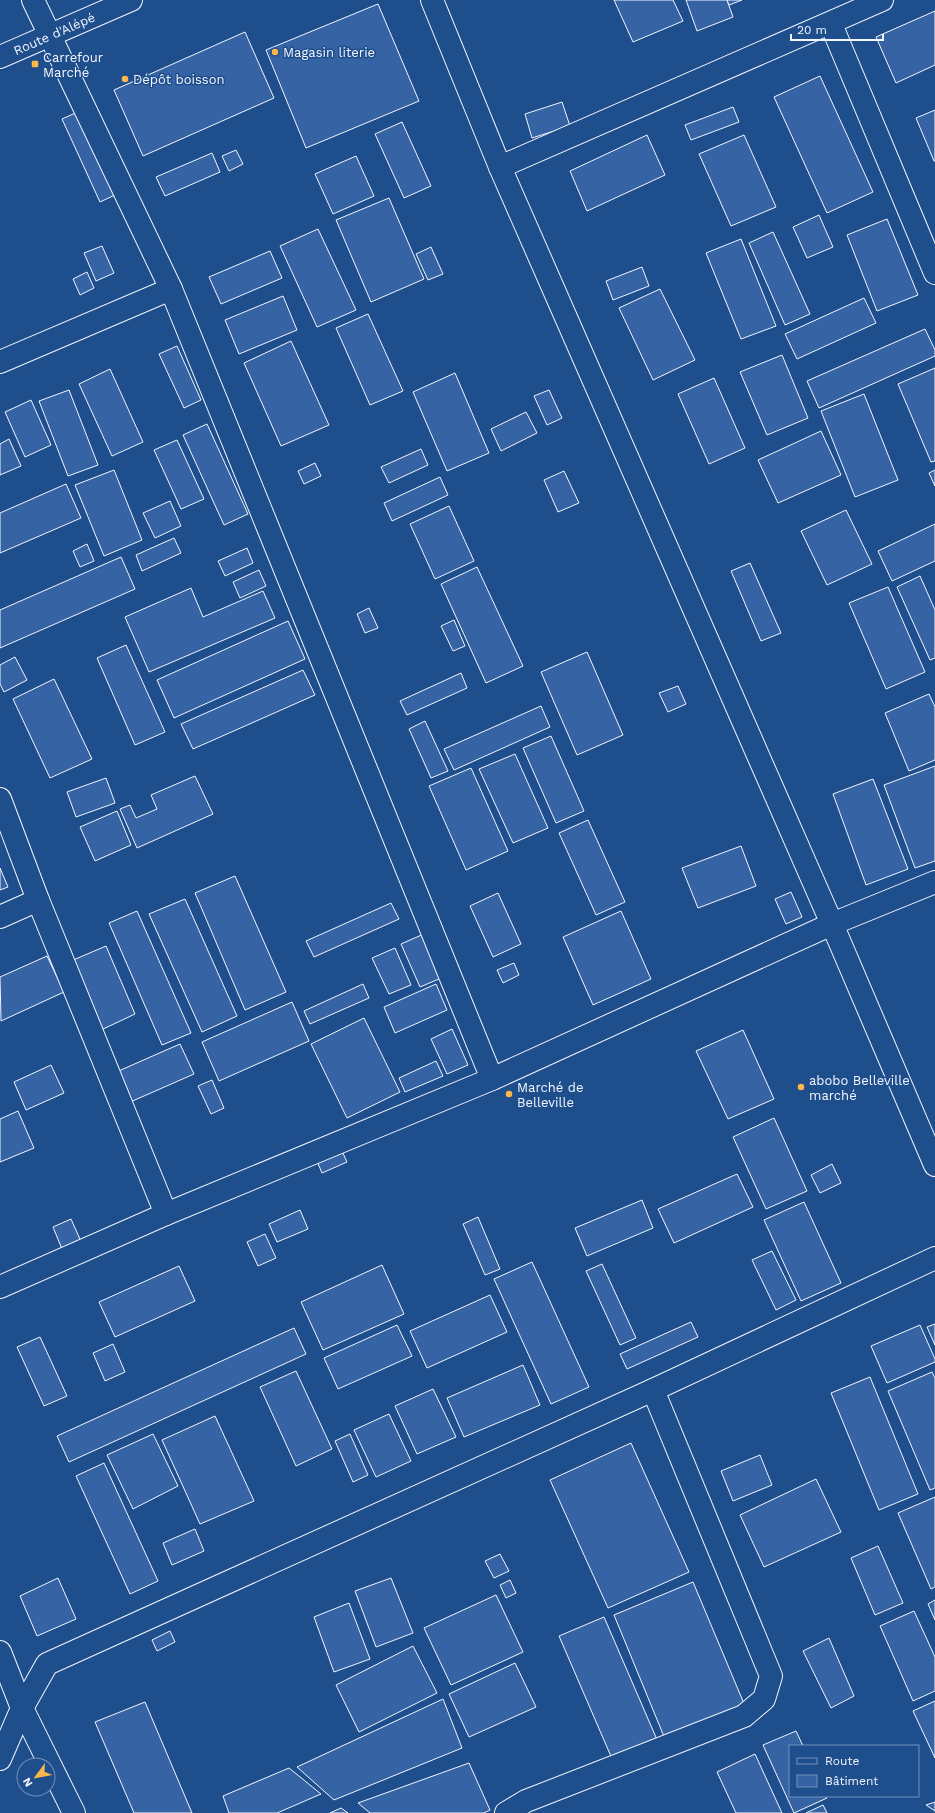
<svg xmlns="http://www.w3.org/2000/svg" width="935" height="1813" viewBox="0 0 935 1813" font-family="'Work Sans',sans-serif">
<rect width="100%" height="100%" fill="#1f4e8c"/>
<!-- building -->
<g fill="#3563a3" stroke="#f2f6ff">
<path d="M614 0H673L683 21 633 42Z"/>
<path d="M686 0H727L733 17 697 31Z"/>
<path d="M727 0H742L729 5Z"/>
<path d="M378 4 419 101 306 148 266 50Z"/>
<path d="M935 11V65L896 83 876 37Z"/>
<path d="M245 32 274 98 143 156 114 90Z"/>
<path d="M820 76 873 192 827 213 774 97Z"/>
<path d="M562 102 570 126 532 138 525 114Z"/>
<path d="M733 107 739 122 691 140 685 125Z"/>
<path d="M935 110V161H934L916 118Z"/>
<path d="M80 111 117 194 100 202 62 119Z"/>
<path d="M402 122 431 186 404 198 375 134Z"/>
<path d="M647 135 665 175 587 211 570 171Z"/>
<path d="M744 135 776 207 731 226 699 154Z"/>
<path d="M236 150 243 164 229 171 222 156Z"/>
<path d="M212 153 220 172 165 196 156 177Z"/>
<path d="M356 156 374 196 333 214 315 174Z"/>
<path d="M389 198 424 279 371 302 336 220Z"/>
<path d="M819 215 833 247 807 258 793 227Z"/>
<path d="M887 219 918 295 877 311 847 235Z"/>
<path d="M318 229 356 310 317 327 280 246Z"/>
<path d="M773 232 810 314 785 325 749 243Z"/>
<path d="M741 239 776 326 741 339 706 253Z"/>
<path d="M102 246 114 273 96 281 84 253Z"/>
<path d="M431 247 443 274 428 280 416 254Z"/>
<path d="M270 251 282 278 221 304 209 277Z"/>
<path d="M642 267 649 286 613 300 606 281Z"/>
<path d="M87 272 94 288 80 295 73 279Z"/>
<path d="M660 289 695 360 653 380 619 308Z"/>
<path d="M283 296 297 330 239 354 225 320Z"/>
<path d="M864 298 876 323 797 359 785 334Z"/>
<path d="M368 314 403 391 370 405 336 328Z"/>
<path d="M925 329 935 350V356L819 408 807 381Z"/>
<path d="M291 341 329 425 281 446 244 363Z"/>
<path d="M177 346 201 400 184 408 159 354Z"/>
<path d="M782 355 808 418 767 435 740 372Z"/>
<path d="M935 368V461L931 462 898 384Z"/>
<path d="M110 369 143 442 112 456 79 384Z"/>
<path d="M455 373 489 453 447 471 413 392Z"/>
<path d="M714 378 745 448 709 464 678 394Z"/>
<path d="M69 390 98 465 68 476 39 401Z"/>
<path d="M549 390 562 418 547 425 534 396Z"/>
<path d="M864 394 898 480 855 497 821 411Z"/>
<path d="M31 400 51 445 25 457 5 412Z"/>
<path d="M526 412 537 433 501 451 491 429Z"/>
<path d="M207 424 248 514 224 525 183 435Z"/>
<path d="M821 431 841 475 778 503 758 460Z"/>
<path d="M9 439 21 466 0 475V444Z"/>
<path d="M177 440 204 499 181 509 154 450Z"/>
<path d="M421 449 428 465 389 483 381 467Z"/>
<path d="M315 463 321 476 304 484 298 471Z"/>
<path d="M114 470 142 540 104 556 75 485Z"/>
<path d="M935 470V486L929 473Z"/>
<path d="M564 471 579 503 558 512 544 480Z"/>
<path d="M440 477 448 495 392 521 384 503Z"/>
<path d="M66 484 81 518 0 553V513Z"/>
<path d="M170 501 181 526 155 538 143 513Z"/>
<path d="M449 506 474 561 435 579 410 524Z"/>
<path d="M846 510 872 564 827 585 801 531Z"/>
<path d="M935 524V561L892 581 878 551Z"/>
<path d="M174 538 181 553 142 571 136 555Z"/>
<path d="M87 544 94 561 80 567 73 551Z"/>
<path d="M247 548 253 563 225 576 218 561Z"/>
<path d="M121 557 135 589 0 648V610Z"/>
<path d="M750 563 781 633 761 641 731 571Z"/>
<path d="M477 567 523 666 486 683 441 584Z"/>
<path d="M259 570 266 586 240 598 233 582Z"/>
<path d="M920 576 935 610V658L930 660 897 587Z"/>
<path d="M888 587 925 672 886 689 849 603Z"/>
<path d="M191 588 203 617 263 591 275 618 149 672 125 617Z"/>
<path d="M369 608 378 628 365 633 357 614Z"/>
<path d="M454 620 465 646 453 651 441 626Z"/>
<path d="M288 621 305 659 174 718 157 680Z"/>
<path d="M126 645 165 732 135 745 97 658Z"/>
<path d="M587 652 623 735 577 755 541 672Z"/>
<path d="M15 657 27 680 4 692 0 684V665Z"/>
<path d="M303 670 315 695 193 749 181 724Z"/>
<path d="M461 673 467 688 407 715 400 701Z"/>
<path d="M54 679 92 759 50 778 13 699Z"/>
<path d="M678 686 686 704 668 712 659 693Z"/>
<path d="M929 694 935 707V760L909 771 885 713Z"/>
<path d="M541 706 550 727 454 770 444 749Z"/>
<path d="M425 721 448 771 431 778 409 729Z"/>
<path d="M551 736 584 811 556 823 523 748Z"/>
<path d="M515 754 548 828 513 843 479 769Z"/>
<path d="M935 766V861L915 868 884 785Z"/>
<path d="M471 768 508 851 466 870 429 786Z"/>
<path d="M195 776 213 814 137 848 120 809 130 805 136 818 157 809 151 795Z"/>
<path d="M106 778 115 803 76 817 67 792Z"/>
<path d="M873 779 908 869 866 885 833 794Z"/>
<path d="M117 811 131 845 95 861 80 827Z"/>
<path d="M588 820 625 902 596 915 559 833Z"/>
<path d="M741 846 756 886 698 908 682 868Z"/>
<path d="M0 868 8 887 0 890Z"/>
<path d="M235 876 286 992 245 1010 195 893Z"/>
<path d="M791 892 802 917 786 924 775 899Z"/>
<path d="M498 893 521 944 493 957 470 906Z"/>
<path d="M185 899 237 1016 202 1032 149 914Z"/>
<path d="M391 903 399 919 314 957 306 941Z"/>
<path d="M137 911 191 1033 162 1045 109 923Z"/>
<path d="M621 911 651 979 593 1005 563 937Z"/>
<path d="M426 933 446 976 420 987 401 944Z"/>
<path d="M106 946 135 1014 101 1030 71 961Z"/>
<path d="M395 948 411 985 389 994 372 958Z"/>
<path d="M47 956 64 992 1 1021 0 977Z"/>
<path d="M514 963 519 975 503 983 497 970Z"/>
<path d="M363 984 369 998 310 1024 304 1011Z"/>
<path d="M436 984 447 1010 395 1033 384 1007Z"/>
<path d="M292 1002 309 1041 219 1081 202 1042Z"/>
<path d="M364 1018 400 1092 347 1118 311 1044Z"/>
<path d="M452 1029 468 1065 447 1074 431 1039Z"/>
<path d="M743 1030 774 1099 728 1119 696 1051Z"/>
<path d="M180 1044 194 1074 128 1103 114 1073Z"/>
<path d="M436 1061 443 1076 405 1092 399 1078Z"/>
<path d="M51 1065 64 1093 26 1110 14 1082Z"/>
<path d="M212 1080 224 1108 211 1114 198 1086Z"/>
<path d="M18 1111 34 1148 0 1162V1119Z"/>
<path d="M774 1118 807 1191 766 1209 733 1137Z"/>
<path d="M342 1151 347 1162 322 1173 317 1161Z"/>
<path d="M832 1164 841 1183 820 1193 811 1175Z"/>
<path d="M737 1174 753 1207 674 1243 658 1209Z"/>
<path d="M642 1200 653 1228 587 1256 575 1228Z"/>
<path d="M804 1202 841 1283 801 1301 764 1220Z"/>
<path d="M300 1210 308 1229 277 1242 269 1224Z"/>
<path d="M478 1217 500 1269 485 1275 463 1224Z"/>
<path d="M71 1219 83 1246 64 1254 53 1227Z"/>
<path d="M265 1234 276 1258 258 1266 247 1242Z"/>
<path d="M772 1251 796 1300 776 1310 752 1260Z"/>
<path d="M532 1262 589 1387 551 1404 494 1279Z"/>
<path d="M602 1264 636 1338 620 1345 586 1271Z"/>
<path d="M382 1265 404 1314 323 1350 301 1302Z"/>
<path d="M179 1266 195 1301 115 1337 99 1302Z"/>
<path d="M490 1295 507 1332 427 1368 410 1331Z"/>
<path d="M691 1322 698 1337 627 1369 620 1354Z"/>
<path d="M935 1324V1345L927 1327Z"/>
<path d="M397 1325 412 1356 338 1389 324 1358Z"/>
<path d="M920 1325 935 1359V1362L887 1383 871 1346Z"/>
<path d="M294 1328 306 1354 69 1462 57 1436Z"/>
<path d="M40 1337 67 1396 44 1406 17 1347Z"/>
<path d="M113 1344 125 1372 105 1381 93 1353Z"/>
<path d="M523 1365 540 1405 464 1437 447 1398Z"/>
<path d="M296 1371 332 1449 296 1466 260 1387Z"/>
<path d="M932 1372 935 1378V1488L930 1490 888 1391Z"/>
<path d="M870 1377 918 1494 879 1510 831 1393Z"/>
<path d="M433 1389 456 1437 417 1454 395 1406Z"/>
<path d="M389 1414 411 1461 376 1477 354 1430Z"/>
<path d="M215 1416 254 1501 200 1524 162 1440Z"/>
<path d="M153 1434 178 1486 133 1509 107 1455Z"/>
<path d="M350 1434 368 1475 353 1482 335 1441Z"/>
<path d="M631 1443 689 1572 608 1608 550 1480Z"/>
<path d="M760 1455 772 1485 733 1501 721 1471Z"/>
<path d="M104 1463 158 1581 130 1594 76 1476Z"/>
<path d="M816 1479 841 1532 764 1567 740 1515Z"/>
<path d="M935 1497V1587L931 1589 898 1513Z"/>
<path d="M195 1529 204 1551 172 1565 163 1543Z"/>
<path d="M878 1546 903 1603 875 1615 851 1558Z"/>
<path d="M500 1554 509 1571 494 1578 485 1561Z"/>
<path d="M58 1578 76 1619 37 1636 20 1596Z"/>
<path d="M391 1578 413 1633 376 1647 355 1591Z"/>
<path d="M510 1580 516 1593 506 1598 500 1585Z"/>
<path d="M693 1582 745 1706 665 1739 614 1615Z"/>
<path d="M496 1595 523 1652 451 1685 424 1628Z"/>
<path d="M935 1600V1620L928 1604Z"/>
<path d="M349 1603 370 1659 334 1672 314 1617Z"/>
<path d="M914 1611 935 1657V1691L913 1701 880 1626Z"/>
<path d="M604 1617 658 1742 613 1761 559 1636Z"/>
<path d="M170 1631 175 1642 157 1651 152 1640Z"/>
<path d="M829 1638 854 1696 831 1708 803 1651Z"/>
<path d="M413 1646 437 1693 359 1732 336 1685Z"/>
<path d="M515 1663 536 1707 469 1737 449 1694Z"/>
<path d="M443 1699 462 1748 334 1800 297 1767Z"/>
<path d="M935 1701V1758L913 1711Z"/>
<path d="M145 1702 192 1813H134L95 1722Z"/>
<path d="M796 1731 803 1746H790V1796H826L827 1798 794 1813 763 1745Z"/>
<path d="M755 1754 782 1813H736L717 1772Z"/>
<path d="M469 1763 490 1810 484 1813H370L358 1803Z"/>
<path d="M289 1768 321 1794 277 1813H229L223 1796Z"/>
<path d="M935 1802V1811L926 1805Z"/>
<path d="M823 1805 827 1813H806Z"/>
<path d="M341 1808 348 1813H330Z"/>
</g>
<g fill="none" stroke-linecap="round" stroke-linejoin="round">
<!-- minor casing -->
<g stroke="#f2f6ff" stroke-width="24">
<g id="minor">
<path d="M33 0 171 289 492 1079"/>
<path d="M432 0 500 167 832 924 935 1165"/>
<path d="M831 24 935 273"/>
<path d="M500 167 882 0"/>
<path d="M0 362 171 289"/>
<path d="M0 799 38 900 166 1214"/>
<path d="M0 917 38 900"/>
<path d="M0 1287 166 1214 492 1079 832 924 935 882"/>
<path d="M0 1652 22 1708 74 1813"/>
<path d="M0 1759 22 1708 47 1664 653 1390 935 1258"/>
<path d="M506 1813 526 1801 744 1716 764 1699 771 1676 653 1390"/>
</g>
</g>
<!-- secondary casing -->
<g stroke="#f2f6ff" stroke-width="24">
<g id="secondary">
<path id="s1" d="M0 57 131 0"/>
</g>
</g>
<!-- minor -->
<use href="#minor" stroke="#1f4e8c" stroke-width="22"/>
<!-- secondary -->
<use href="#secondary" stroke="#1f4e8c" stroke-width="22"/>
</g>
<!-- markers -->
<g fill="#ffb74d" stroke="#1f4e8c" stroke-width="1.5">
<circle cx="275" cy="52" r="4"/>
<rect x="31" y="60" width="8" height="8" rx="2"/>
<circle cx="125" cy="79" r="4"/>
<circle cx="801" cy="1087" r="4"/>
<circle cx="509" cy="1094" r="4"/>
</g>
<g text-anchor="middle" stroke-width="3" stroke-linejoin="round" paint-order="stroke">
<!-- street labels -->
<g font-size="13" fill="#f2f6ff" stroke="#1f4e8c">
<text dy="5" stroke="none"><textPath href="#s1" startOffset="59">Route d'Alépé</textPath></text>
</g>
<!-- poi labels -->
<g font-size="13" fill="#f2f6ff" stroke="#1f4e8c" text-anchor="start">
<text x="283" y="57">Magasin literie</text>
<text x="43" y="62">Carrefour<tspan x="43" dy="15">Marché</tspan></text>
<text x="133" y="84">Dépôt boisson</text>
<text x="809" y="1085">abobo Belleville<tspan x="809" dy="15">marché</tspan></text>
<text x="517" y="1092">Marché de<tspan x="517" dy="15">Belleville</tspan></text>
</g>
</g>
<!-- legend -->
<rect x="789" y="1745" width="130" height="52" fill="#1f4e8c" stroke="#7391ba"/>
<rect x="797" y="1758" width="20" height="6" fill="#1f4e8c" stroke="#7391ba"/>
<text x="825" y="1765" font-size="12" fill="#f2f6ff">Route</text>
<rect x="797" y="1775" width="20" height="12" fill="#3563a3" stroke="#7391ba"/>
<text x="825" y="1785" font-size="12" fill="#f2f6ff">Bâtiment</text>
<!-- north arrow -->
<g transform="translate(36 1777) rotate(238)"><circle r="19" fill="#1f4e8c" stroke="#7391ba"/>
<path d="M0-3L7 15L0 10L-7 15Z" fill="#ffb74d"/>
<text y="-6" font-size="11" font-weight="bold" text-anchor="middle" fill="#f2f6ff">N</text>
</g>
<!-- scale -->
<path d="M791 34v6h92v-6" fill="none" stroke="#f2f6ff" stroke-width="2"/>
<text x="797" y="34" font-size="12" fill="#f2f6ff" stroke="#1f4e8c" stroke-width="3" paint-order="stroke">20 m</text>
</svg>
